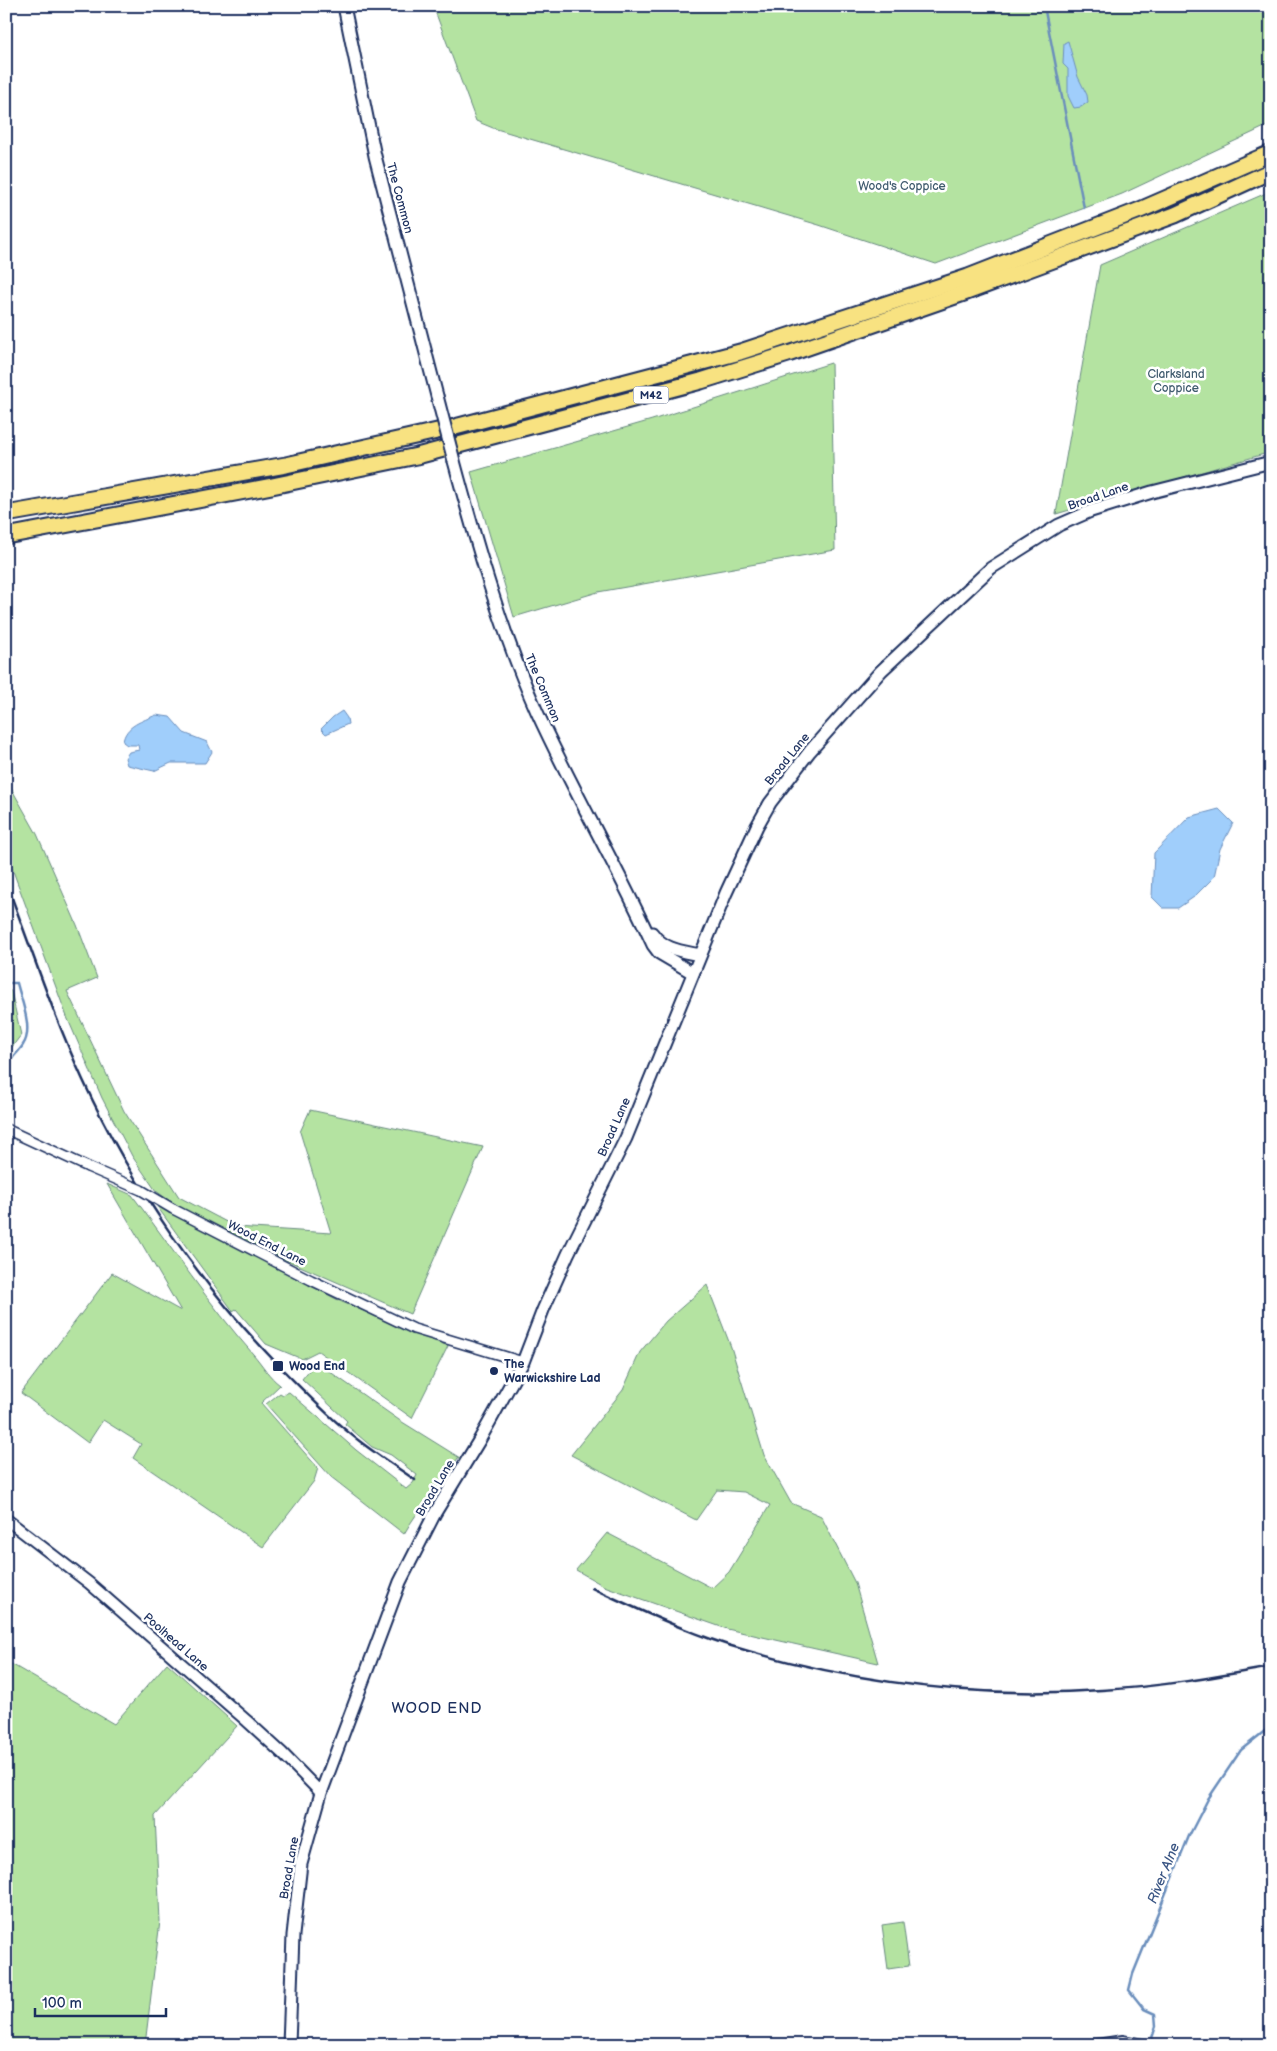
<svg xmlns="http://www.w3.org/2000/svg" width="1277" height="2051" viewBox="0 0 1277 2051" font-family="'Balsamiq Sans',sans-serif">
<rect width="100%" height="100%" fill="#fff"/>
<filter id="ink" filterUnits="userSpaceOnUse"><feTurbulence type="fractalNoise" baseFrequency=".02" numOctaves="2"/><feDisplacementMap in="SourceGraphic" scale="10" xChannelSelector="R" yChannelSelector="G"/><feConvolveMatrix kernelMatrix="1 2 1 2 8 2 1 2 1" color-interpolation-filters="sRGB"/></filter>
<g filter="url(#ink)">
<!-- green -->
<g fill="#b4e3a1" stroke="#688980">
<path d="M436 6H1271V124L1122 194 936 264 819 225 493 128 476 121 435 11Z"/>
<path d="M1271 191V452L1056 514 1100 265Z"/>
<path d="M831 363 835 550 598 592 514 617 471 472 652 420Z"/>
<path d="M6 779 37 834 77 925 97 978 67 991 124 1111 179 1197 236 1227 331 1233 300 1132 310 1110 483 1147 410 1314 261 1249 182 1210 156 1191 132 1156 102 1098 67 1017 6 852Z"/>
<path d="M6 990 11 991 21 1035 6 1055Z"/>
<path d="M107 1184 132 1195C172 1248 209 1304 253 1354 262 1364 269 1377 280 1385L261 1403 318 1468 314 1481 263 1547 133 1458 141 1444 103 1420 88 1443 21 1393 112 1273 181 1311Z"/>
<path d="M156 1205 342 1302 448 1346 412 1418 318 1351 302 1359 266 1344 236 1309 233 1311Z"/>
<path d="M707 1285 731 1347 764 1455 791 1503 821 1516 855 1583 878 1663 727 1629 604 1586 576 1570 607 1533 712 1588 729 1572 770 1505 744 1492 717 1490 696 1520 571 1455 623 1390 640 1352 666 1321Z"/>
<path d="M316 1362 399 1420 460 1458H458C441 1485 419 1507 404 1534L331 1477 266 1404 280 1393 283 1395 289 1392 356 1450 406 1489 413 1483 417 1475 391 1455 372 1447 345 1424 347 1421 302 1379Z"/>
<path d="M6 1661 114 1724 167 1663 237 1726 155 1816 160 1921 145 2045H6Z"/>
<path d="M903 1922 909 1966 888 1969 882 1925Z"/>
</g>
<!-- water -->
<g fill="#a0cefb" stroke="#6b8ebc">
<path d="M1068 41 1078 77 1087 95 1088 102 1081 107 1074 108 1068 96V69L1063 64 1064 43Z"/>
<path d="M342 711 347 718 348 724 326 734 321 729 333 717Z"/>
<path d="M156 715 170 717 184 733 207 742 212 752 205 763H171L154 771 127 765 125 758 129 752 139 750 138 745H127L123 742C125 725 143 721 156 715Z"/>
<path d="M1219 809 1233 823 1220 849 1214 877 1194 897 1178 908H1163L1152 897 1154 853 1189 817Z"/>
</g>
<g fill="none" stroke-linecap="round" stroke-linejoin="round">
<!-- stream -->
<g stroke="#6b8ebc" stroke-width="2.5">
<path d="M1044 6 1084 208"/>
<path d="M6 983H17C21 1000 34 1029 23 1045 18 1053 11 1058 6 1067"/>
<path d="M1152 2038 1156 2026 1155 2014 1144 2009 1129 1990 1133 1974 1189 1836 1208 1799 1241 1750 1271 1726"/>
</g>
<!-- minor casing -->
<g stroke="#1b2f5e" stroke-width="12">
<g id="minor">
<path d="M6 1129 88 1167"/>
<path d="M173 1209 311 1280 414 1329 523 1362"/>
</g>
</g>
<!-- tertiary casing -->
<g stroke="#1b2f5e" stroke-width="14">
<g id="tertiary">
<path d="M6 1519 89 1583 247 1721 282 1753 321 1793"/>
<path d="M1097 2045 1123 2041 1143 2045"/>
</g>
</g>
<!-- secondary casing -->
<g stroke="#1b2f5e" stroke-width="15">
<g id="secondary">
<path d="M344 6 375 156 437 396"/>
<path d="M454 461C477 546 501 631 537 712 573 791 617 866 653 945L659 953 693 973"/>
<path d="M652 933C664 950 681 951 700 955"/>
<path d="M289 2045 293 1935 301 1864 321 1793 400 1582 435 1513 480 1439 523 1362 543 1310 568 1254 626 1138 726 893 757 826 770 803 810 751 881 671 991 568 1059 525 1091 511 1152 492 1271 462"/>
</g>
</g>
<!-- motorway casing -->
<g stroke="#1b2f5e" stroke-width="19">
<g id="motorway">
<path d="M6 514 286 465 455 427 740 352 968 277 1140 210 1271 153"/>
<path d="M6 536 272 486 417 456 701 381 788 354 964 293 1175 215 1271 171"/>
</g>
</g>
<!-- minor -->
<use href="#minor" stroke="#fff" stroke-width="9"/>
<!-- tertiary -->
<use href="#tertiary" stroke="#fff" stroke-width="10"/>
<!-- secondary -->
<use href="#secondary" stroke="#fff" stroke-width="11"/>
<!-- motorway -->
<use href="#motorway" stroke="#f8e281" stroke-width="15"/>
<!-- rail -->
<g stroke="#1b2f5e" stroke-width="2.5">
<path d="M6 882C31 948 53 1015 83 1080 132 1187 202 1287 284 1371 309 1396 334 1422 362 1443 379 1456 398 1468 415 1480"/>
<path d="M592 1588C637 1609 682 1630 728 1645 849 1682 976 1699 1102 1690 1159 1687 1215 1677 1271 1667"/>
</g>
<!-- minor-bridge casing -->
<g stroke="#1b2f5e" stroke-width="12" stroke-linecap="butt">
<path id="minor-bridge" d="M88 1167 141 1190 173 1209"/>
</g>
<!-- secondary-bridge casing -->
<g stroke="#1b2f5e" stroke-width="15" stroke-linecap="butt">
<path id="secondary-bridge" d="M437 396 454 461"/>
</g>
<!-- minor-bridge -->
<use href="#minor-bridge" stroke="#fff" stroke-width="9"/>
<!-- secondary-bridge -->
<use href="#secondary-bridge" stroke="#fff" stroke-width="11"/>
</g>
</g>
<!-- markers -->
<g fill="#1b2f5e" stroke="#fff" stroke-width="2">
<rect x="272" y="1360" width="12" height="12" rx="2.5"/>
<circle cx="494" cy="1371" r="5"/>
</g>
<g text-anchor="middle" stroke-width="5" stroke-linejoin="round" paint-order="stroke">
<!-- shield labels -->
<rect fill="#fff" stroke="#5f6d8e" stroke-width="1" x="633.5" y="386.5" width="35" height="17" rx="4"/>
<g font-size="11" font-weight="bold" fill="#1b2f5e">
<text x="651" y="399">M42</text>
</g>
<!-- park labels -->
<g font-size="12" fill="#415c6f" stroke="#fff">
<text x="902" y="190">Wood's Coppice</text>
<text x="1176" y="378">Clarksland<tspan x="1176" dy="14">Coppice</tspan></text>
</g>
<!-- street labels -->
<g font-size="12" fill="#1b2f5e" stroke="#fff">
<text transform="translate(400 198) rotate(75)" y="4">The Common</text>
<text transform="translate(1098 496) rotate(-19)" y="4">Broad Lane</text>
<text transform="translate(543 688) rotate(67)" y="4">The Common</text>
<text transform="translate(787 759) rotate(-51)" y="4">Broad Lane</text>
<text transform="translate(614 1127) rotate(-66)" y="4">Broad Lane</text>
<text transform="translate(267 1243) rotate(27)" y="4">Wood End Lane</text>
<text transform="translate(435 1488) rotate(-59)" y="4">Broad Lane</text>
<text transform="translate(176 1642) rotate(41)" y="4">Poolhead Lane</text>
<text transform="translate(289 1868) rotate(-80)" y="4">Broad Lane</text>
</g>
<!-- poi labels -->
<g font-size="12" font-weight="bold" fill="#1b2f5e" stroke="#fff" text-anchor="start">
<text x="504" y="1368">The<tspan x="504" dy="14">Warwickshire Lad</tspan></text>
<text x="289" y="1370">Wood End</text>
</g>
<!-- water labels -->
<g font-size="14" font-style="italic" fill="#3c5785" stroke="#fff">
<text transform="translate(1163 1873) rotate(-68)" y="5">River Alne</text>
</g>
<!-- quarter labels -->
<g font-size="15" letter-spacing="1" fill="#1b2f5e" stroke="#fff">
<text x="437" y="1713">WOOD END</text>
</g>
</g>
<!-- margin -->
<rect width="1277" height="2051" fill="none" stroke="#fff" stroke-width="25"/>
<rect x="12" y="12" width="1252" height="2026" fill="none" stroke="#1b2f5e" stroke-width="2" filter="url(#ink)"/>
<!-- scale -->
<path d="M35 2008v8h131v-8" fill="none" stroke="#1b2f5e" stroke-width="2.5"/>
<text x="42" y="2008" font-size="15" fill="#1b2f5e" stroke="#ffffff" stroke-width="4" paint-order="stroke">100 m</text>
</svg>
